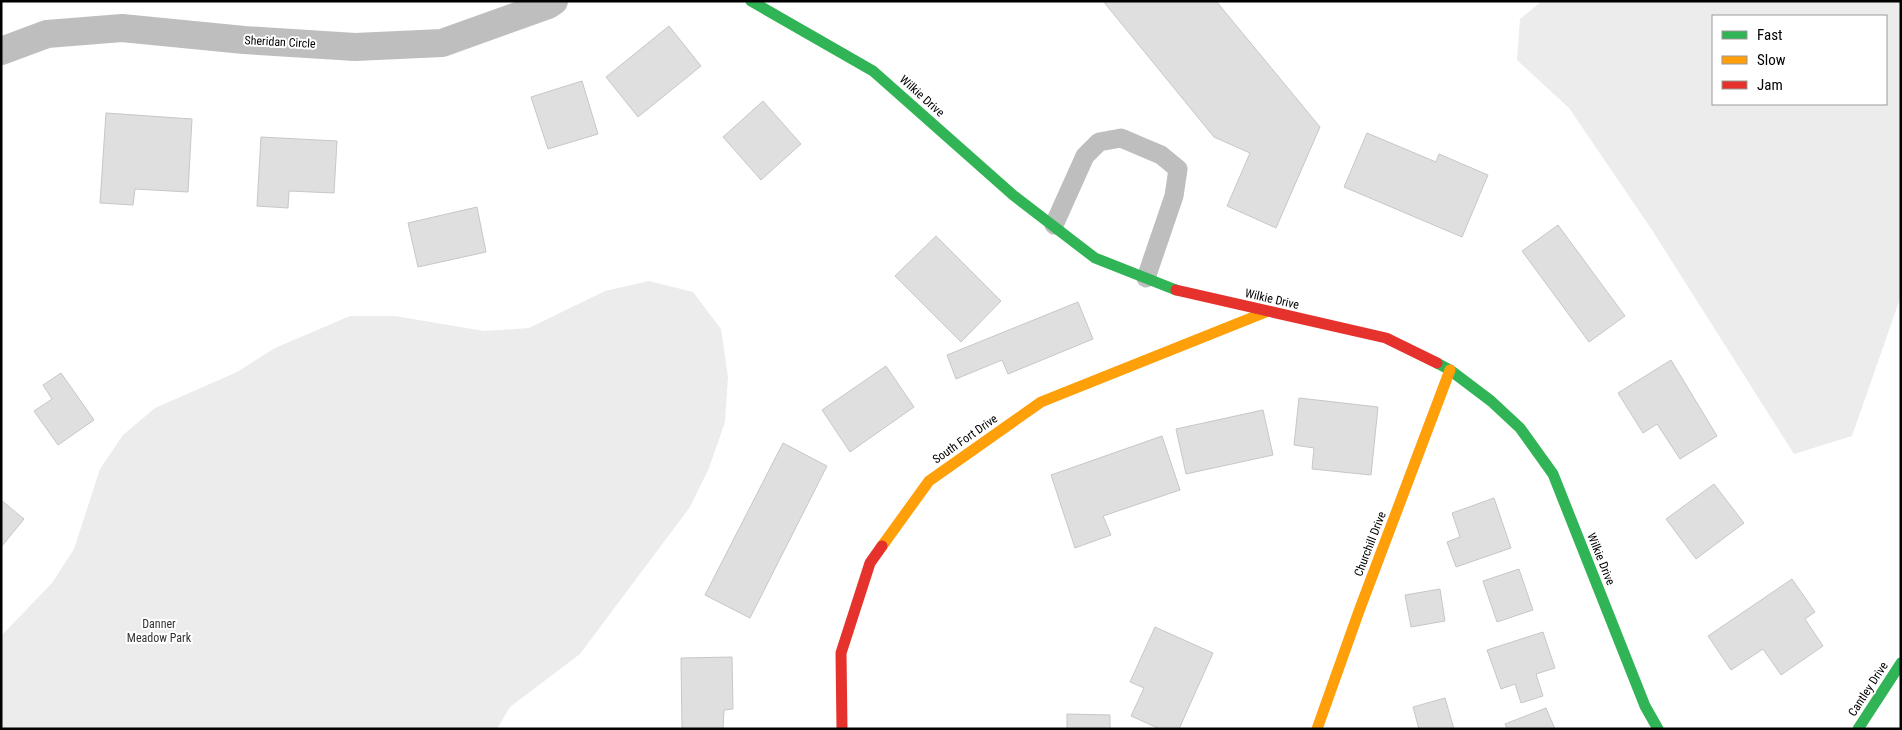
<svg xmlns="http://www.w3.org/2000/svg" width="1902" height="730" viewBox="0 0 1902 730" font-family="'Roboto Condensed',sans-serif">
<rect width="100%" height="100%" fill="#fff"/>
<!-- green -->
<g fill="#ececec" fill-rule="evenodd">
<path d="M1542 1H1901V296L1852 436 1794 454 1652 230 1569 108 1517 60 1520 19ZM1713 16H1886V104H1713Z"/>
<path d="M649 281 693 292 721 329 728 377 725 422 709 468 690 507 580 654 510 707 497 729H1V636L52 583 74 549 100 469 123 435 155 408 237 372 275 348 350 316H395L484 331 529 328 605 291Z"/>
</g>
<!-- building -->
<g fill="#dfdfdf" stroke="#c7c7c7">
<path d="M1103 1H1216L1320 127 1276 228 1227 206 1250 153 1214 137Z"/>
<path d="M669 26 701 66 638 117 606 77Z"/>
<path d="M582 81 598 134 548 149 531 97Z"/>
<path d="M763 101 801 144 761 180 723 137Z"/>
<path d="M106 113 192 119 188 192 135 189 133 205 100 203Z"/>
<path d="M1367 133 1436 162 1439 154 1488 175 1462 237 1344 187Z"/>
<path d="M261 137 337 141 334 193 289 191 288 208 257 206Z"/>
<path d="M477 207 486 252 418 267 408 223Z"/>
<path d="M1558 225 1625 316 1589 342 1522 251Z"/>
<path d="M936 236 1001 301 961 342 895 276Z"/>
<path d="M1078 302 1093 339 1008 374 1002 360 956 379 947 355Z"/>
<path d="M1671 360 1717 436 1680 459 1657 424 1643 433 1618 393Z"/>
<path d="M886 366 914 407 850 452 822 410Z"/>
<path d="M61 373 94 420 58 445 34 411 52 399 43 385Z"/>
<path d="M1299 398 1378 407 1371 475 1312 469 1314 448 1294 445Z"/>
<path d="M1263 410 1273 455 1186 474 1176 429Z"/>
<path d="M1162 436 1180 490 1103 516 1111 535 1075 548 1051 475Z"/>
<path d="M783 443 827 466 750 618 705 595Z"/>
<path d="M1714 484 1744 523 1696 559 1666 519Z"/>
<path d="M1494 498 1511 548 1456 567 1447 542 1460 537 1452 513Z"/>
<path d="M1 500 24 519 1 547Z"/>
<path d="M1519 569 1533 610 1497 622 1483 581Z"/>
<path d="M1792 579 1815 612 1805 619 1823 646 1781 675 1763 649 1731 670 1708 636Z"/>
<path d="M1440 589 1445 621 1411 627 1405 595Z"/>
<path d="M1155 627 1213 653 1179 729H1160L1131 716 1144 688 1130 682Z"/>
<path d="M1543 632 1555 668 1536 674 1543 696 1521 703 1515 684 1501 689 1487 650Z"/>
<path d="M732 657 733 709 724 710 723 729H682L681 658Z"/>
<path d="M1445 698 1454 729H1419L1413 707Z"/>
<path d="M1546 708 1555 729H1507L1505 724Z"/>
<path d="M1067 714 1110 715V729H1067Z"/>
</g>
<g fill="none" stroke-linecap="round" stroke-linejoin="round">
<!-- lane -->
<path stroke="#bebebe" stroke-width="19" d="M1054 225 1085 156 1099 142 1121 138 1161 155 1178 169 1174 196 1146 278"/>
<!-- street -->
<path stroke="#bebebe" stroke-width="28" d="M1 51 47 34 122 28 244 40 355 47 442 43 548 5 554 1"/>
<!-- fast -->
<g stroke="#30b455" stroke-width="11">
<path d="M751 1 873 71 1013 195 1095 258 1176 290"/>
<path d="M1437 363 1450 370 1491 401 1520 428 1553 474 1645 706 1658 729"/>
<path d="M1858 729 1901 663"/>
</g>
<!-- slow -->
<g stroke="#ff9f0a" stroke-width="11">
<path d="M882 546 929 481 1041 402 1266 312"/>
<path d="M1317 729 1359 611 1450 370"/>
</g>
<!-- jam -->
<g stroke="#e5322d" stroke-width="11">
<path d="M1176 290 1386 338 1437 363"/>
<path d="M842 729 841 653 870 563 882 546"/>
</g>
</g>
<g text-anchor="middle" stroke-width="4" stroke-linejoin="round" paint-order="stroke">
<!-- street labels -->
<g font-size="12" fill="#000" stroke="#fff">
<text transform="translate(280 42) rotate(3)" y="4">Sheridan Circle</text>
<text transform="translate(922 96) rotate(42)" y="4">Wilkie Drive</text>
<text transform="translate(1272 299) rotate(13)" y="4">Wilkie Drive</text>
<text transform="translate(965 439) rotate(-35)" y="4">South Fort Drive</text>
<text transform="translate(1370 544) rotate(-69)" y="4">Churchill Drive</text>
<text transform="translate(1601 559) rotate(68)" y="4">Wilkie Drive</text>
<text transform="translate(1868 689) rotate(-57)" y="4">Cantley Drive</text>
</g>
<!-- park labels -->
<g font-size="12" fill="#333" stroke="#fff">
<text x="159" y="628">Danner<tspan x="159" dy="14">Meadow Park</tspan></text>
</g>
</g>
<!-- border -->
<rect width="1902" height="730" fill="none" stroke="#000000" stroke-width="5"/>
<!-- legend -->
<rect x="1712" y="15" width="175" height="90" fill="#ffffff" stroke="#999999"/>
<rect x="1722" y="31" width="25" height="8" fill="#30b455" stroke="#999999"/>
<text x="1757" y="40" font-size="15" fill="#000000">Fast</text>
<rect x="1722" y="56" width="25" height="8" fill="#ff9f0a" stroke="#999999"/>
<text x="1757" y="65" font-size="15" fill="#000000">Slow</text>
<rect x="1722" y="81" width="25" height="8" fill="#e5322d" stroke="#999999"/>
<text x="1757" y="90" font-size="15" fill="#000000">Jam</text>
</svg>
